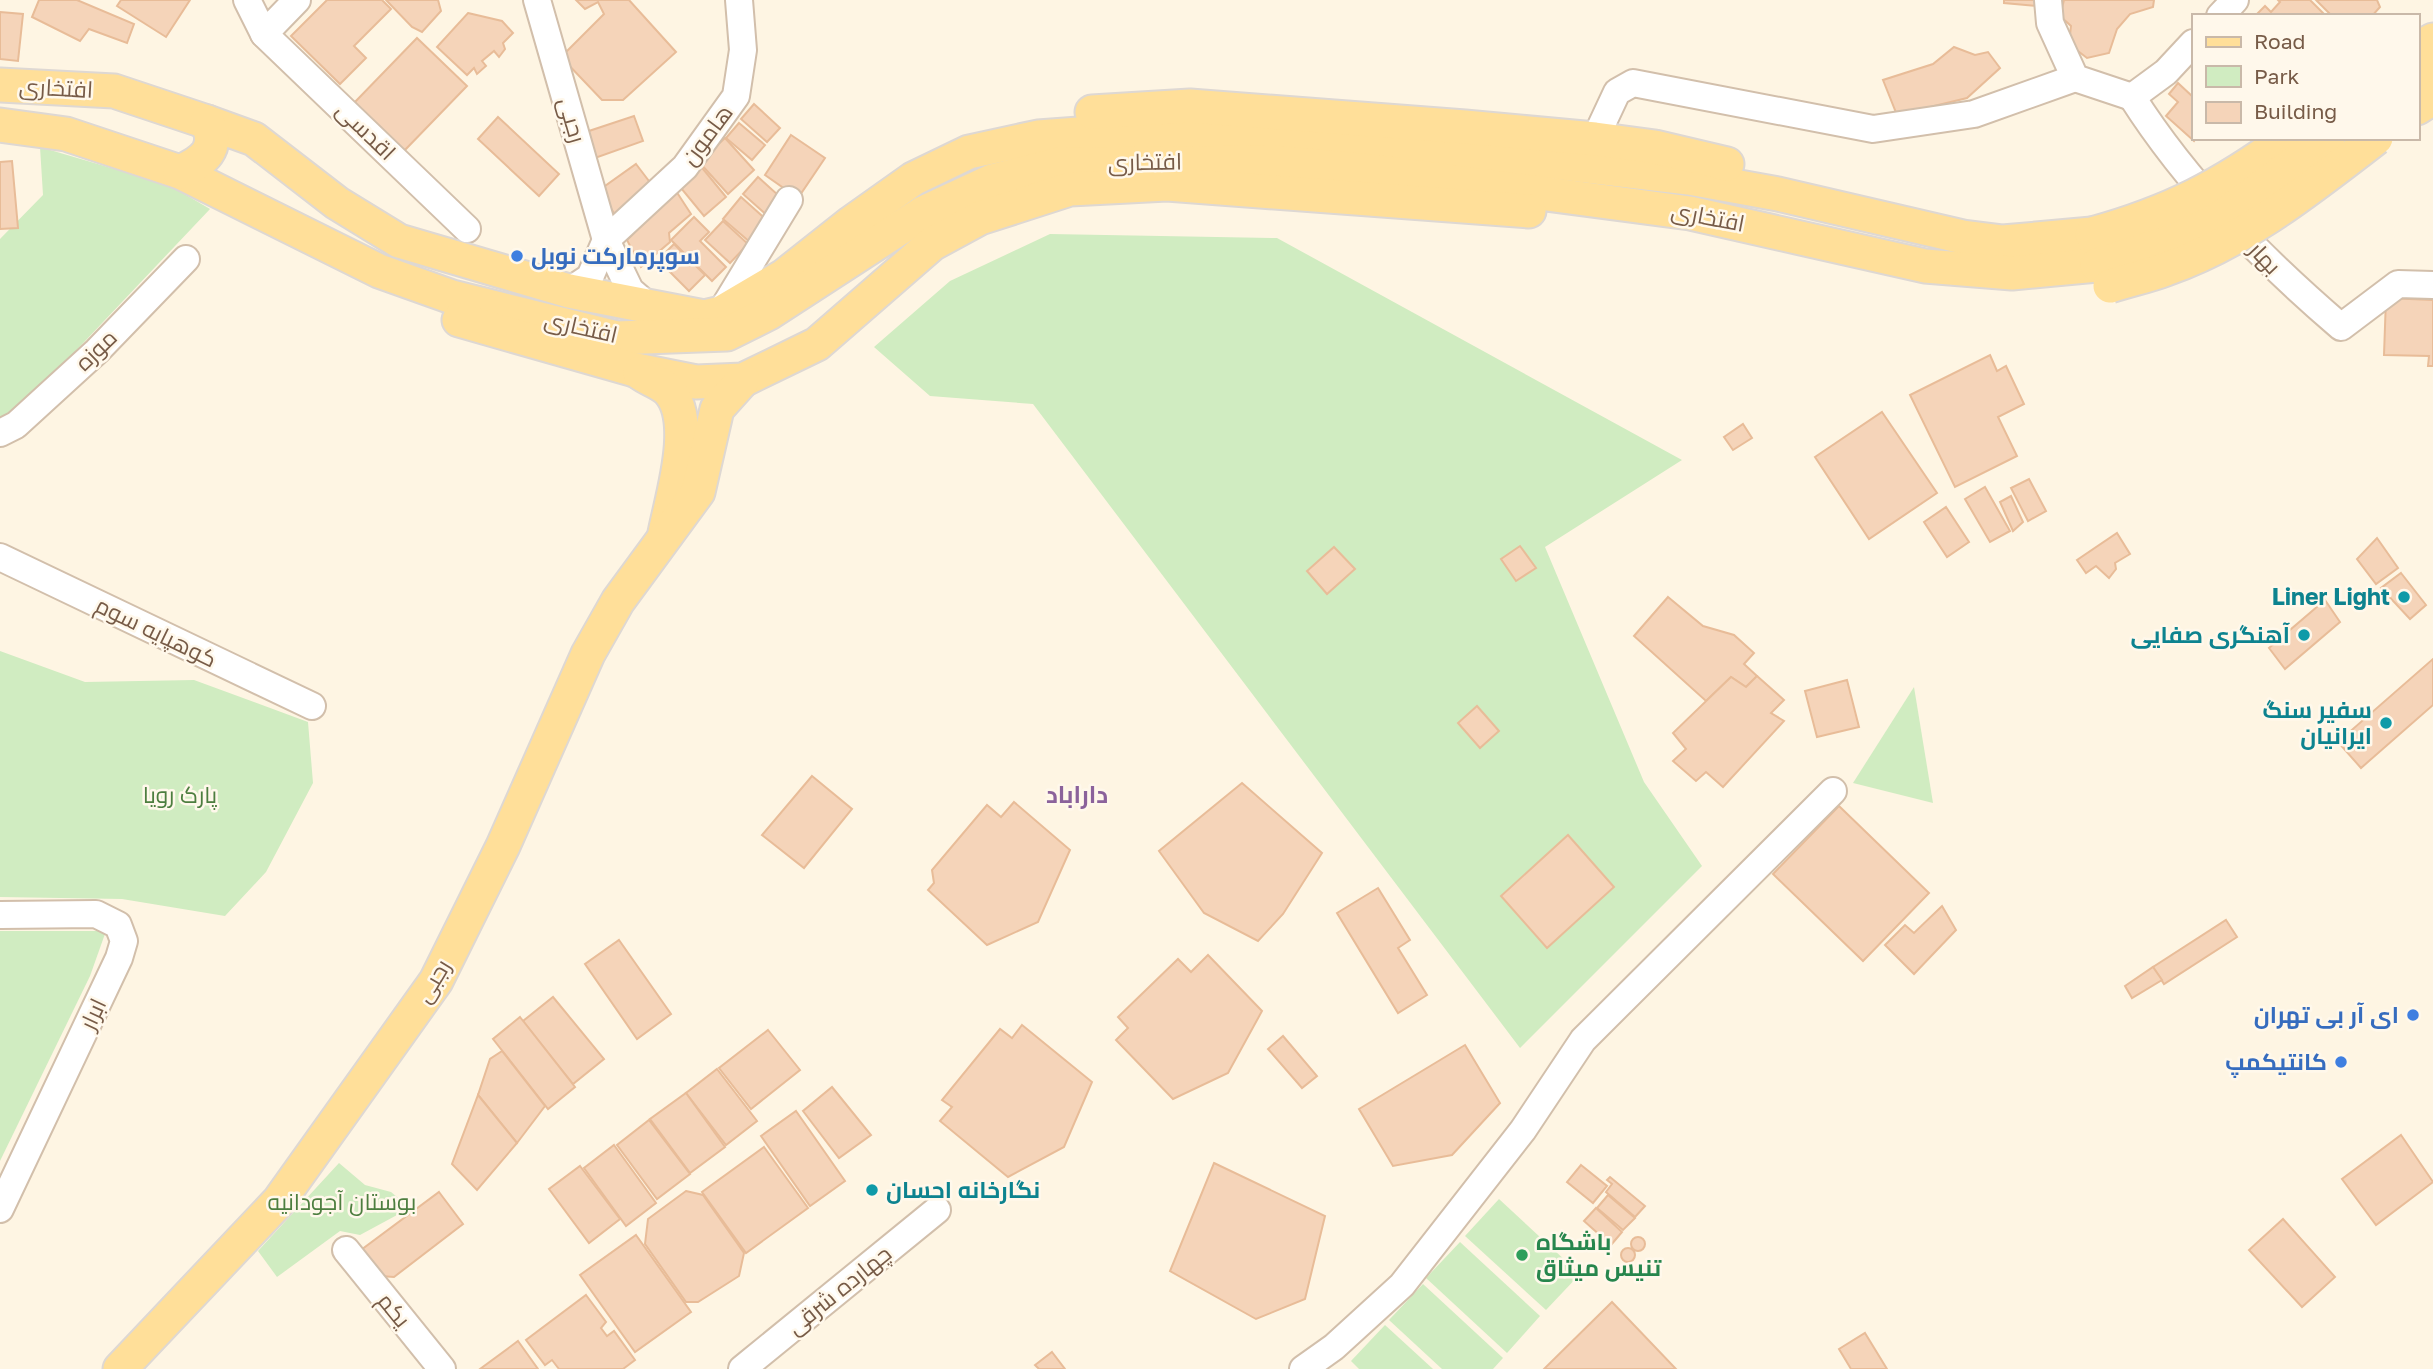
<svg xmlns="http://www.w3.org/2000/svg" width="2433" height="1369" viewBox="0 0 2433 1369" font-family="'Golos Text',Cairo,sans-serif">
<rect width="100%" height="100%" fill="#fef5e3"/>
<!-- green -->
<g fill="#d0ecc1">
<path d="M40 147 169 185 210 209 52 376 7 416 0 417V239L43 195Z"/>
<path d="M1050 234 1277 238 1682 460 1545 547 1644 782 1702 866 1520 1048 1033 404 930 396 874 347 950 281Z"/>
<path d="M0 651 85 682 194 680 308 722 313 783 266 872 225 916 122 899 0 897Z"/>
<path d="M1914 687 1933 803 1853 783Z"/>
<path d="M0 931H106L90 976 0 1161Z"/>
<path d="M339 1163 365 1185 391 1192 410 1208 360 1235 340 1231 277 1277 258 1251Z"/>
<path d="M1499 1199 1580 1274 1546 1310 1465 1236Z"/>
<path d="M1460 1242 1540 1316 1507 1353 1426 1278Z"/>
<path d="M1423 1284 1503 1358 1493 1369H1442L1389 1320Z"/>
<path d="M1385 1325 1433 1369H1359L1351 1361Z"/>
</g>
<!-- building -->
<g fill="#f5d4b9" stroke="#e8bc98" stroke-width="2">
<path d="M39 0H77L134 24 127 43 89 29 80 41 32 17Z"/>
<path d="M121 0H190L166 37 117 6Z"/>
<path d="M327 0H382L391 9 354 46 366 58 340 84 291 36Z"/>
<path d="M386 0H438L441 11 422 32 412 27Z"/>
<path d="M576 0H629L676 52 623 100H602L561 57 604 14 598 2 585 9Z"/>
<path d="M2004 0H2038L2037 6 2004 3Z"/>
<path d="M2064 0H2154L2153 7 2130 14 2117 29 2109 53 2087 58 2069 44 2071 26 2060 16Z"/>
<path d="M2278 0H2310L2326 16H2255L2265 6 2271 12 2280 2Z"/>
<path d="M2316 0H2377L2380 7 2372 16H2332Z"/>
<path d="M0 12 23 14 18 61 0 59Z"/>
<path d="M468 13 502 21 513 33 503 43 505 49 499 57 494 51 482 61 486 66 477 74 474 68 467 75 437 47Z"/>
<path d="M417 38 467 86 403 152 353 104Z"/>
<path d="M1954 47 1975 55 1988 52 2000 68 1967 98 1897 115 1883 80 1933 64Z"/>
<path d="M2178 83 2193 97V138H2196L2194 141 2166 116 2178 102 2169 94Z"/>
<path d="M754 104 780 128 767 142 741 119Z"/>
<path d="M634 116 643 141 595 158 586 132Z"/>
<path d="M498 117 559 174 539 196 478 139Z"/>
<path d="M739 123 765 145 752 160 726 138Z"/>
<path d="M791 135 825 158 798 198 765 175Z"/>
<path d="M725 138 754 170 728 194 699 162Z"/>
<path d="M12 161 18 228 0 229V162Z"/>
<path d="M636 164 655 189 617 217 598 191Z"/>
<path d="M699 164 726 197 704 216 676 182Z"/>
<path d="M758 177 778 195 771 203 778 209 770 218 743 194Z"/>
<path d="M676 191 691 214 669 233 670 242 641 267 627 240Z"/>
<path d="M741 197 769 222 751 243 723 219Z"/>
<path d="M694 217 709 232 700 241 726 267 712 281 671 240Z"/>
<path d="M723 221 748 244 730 263 705 240Z"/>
<path d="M674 244 705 275 689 291 658 260Z"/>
<path d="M2386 298 2433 300V366H2428L2429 356 2384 355Z"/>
<path d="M1990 355 1997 371 2006 366 2024 404 1998 417 2017 456 1955 487 1910 395Z"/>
<path d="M1882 412 1937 493 1869 539 1815 457Z"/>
<path d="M1743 424 1752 438 1733 450 1724 437Z"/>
<path d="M2029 479 2046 511 2028 521 2011 488Z"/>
<path d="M1985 487 2010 531 1990 542 1965 499Z"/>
<path d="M2011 496 2023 522 2013 531 2000 502Z"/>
<path d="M1946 507 1969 542 1947 557 1924 522Z"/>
<path d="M2117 533 2130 554 2115 563 2116 569 2109 578 2096 566 2086 573 2077 560Z"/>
<path d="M2377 538 2398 568 2376 584 2357 559Z"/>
<path d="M1520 546 1536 568 1516 581 1501 559Z"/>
<path d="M1334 547 1355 569 1327 594 1307 571Z"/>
<path d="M2401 573 2426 605 2410 619 2381 588Z"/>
<path d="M1668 597 1703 626 1734 635 1754 653 1744 664 1757 676 1746 687 1731 677 1706 701 1634 636Z"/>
<path d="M2325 600 2340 622 2285 669 2269 648Z"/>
<path d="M2433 659V705L2361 768 2338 742Z"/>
<path d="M1757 676 1784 700 1771 713 1784 721 1723 787 1706 772 1696 781 1673 761 1686 749 1673 733 1731 677 1746 687Z"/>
<path d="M1847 680 1859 727 1817 737 1805 691Z"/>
<path d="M1477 706 1499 731 1480 748 1458 723Z"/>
<path d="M812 776 852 809 804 868 762 835Z"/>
<path d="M1242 783 1322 853 1283 914 1258 941 1204 913 1159 851Z"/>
<path d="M1014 802 1070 850 1038 922 987 945 928 890 934 883 932 870 987 805 1001 817Z"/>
<path d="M1839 806 1929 893 1863 961 1773 874Z"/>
<path d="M1568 835 1614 887 1547 948 1501 896Z"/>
<path d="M1378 888 1410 940 1398 948 1427 995 1398 1013 1337 913Z"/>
<path d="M1942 906 1956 930 1914 974 1885 945 1905 925 1914 933Z"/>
<path d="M2226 920 2237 937 2164 984 2153 967Z"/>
<path d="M619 940 671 1014 637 1039 585 964Z"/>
<path d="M1208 955 1262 1011 1228 1073 1173 1099 1116 1040 1128 1028 1118 1017 1178 959 1191 972Z"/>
<path d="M2153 967 2162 980 2132 998 2125 986Z"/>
<path d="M553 997 604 1059 573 1084 523 1021Z"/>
<path d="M520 1017 575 1087 548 1109 493 1039Z"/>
<path d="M1022 1025 1092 1082 1064 1147 1008 1177 940 1121 952 1107 942 1100 1000 1029 1012 1038Z"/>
<path d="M768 1030 800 1070 751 1109 719 1068Z"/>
<path d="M1283 1036 1317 1076 1302 1088 1268 1049Z"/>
<path d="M1465 1045 1500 1103 1452 1155 1393 1166 1359 1109Z"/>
<path d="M502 1051 545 1106 517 1143 478 1095 490 1059Z"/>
<path d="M717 1069 757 1121 726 1145 686 1093Z"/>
<path d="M832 1087 871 1135 839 1158 803 1111Z"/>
<path d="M686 1093 725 1147 690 1173 650 1119Z"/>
<path d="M478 1095 517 1143 477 1190 452 1164Z"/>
<path d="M796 1111 845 1181 810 1206 761 1136Z"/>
<path d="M649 1120 690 1174 657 1199 617 1145Z"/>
<path d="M2401 1135 2433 1182 2376 1225 2342 1179Z"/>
<path d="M614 1145 656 1203 626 1226 584 1168Z"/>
<path d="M764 1147 808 1208 746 1253 702 1192Z"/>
<path d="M1214 1163 1325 1216 1305 1299 1256 1319 1170 1271Z"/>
<path d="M1581 1165 1607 1186 1593 1203 1567 1182Z"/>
<path d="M580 1166 620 1219 589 1243 549 1189Z"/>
<path d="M1610 1177 1645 1206 1635 1217 1606 1192 1612 1184 1607 1180Z"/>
<path d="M686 1191 703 1195 744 1253 739 1276 698 1302H686L645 1244 648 1219Z"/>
<path d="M439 1192 463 1224 394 1277 380 1276 361 1250Z"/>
<path d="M1608 1195 1635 1218 1623 1230 1597 1208Z"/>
<path d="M1596 1208 1622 1232 1611 1245 1584 1221Z"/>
<path d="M2283 1219 2335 1277 2302 1307 2249 1250Z"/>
<path d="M636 1235 691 1312 635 1352 580 1275Z"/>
<circle cx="1638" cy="1244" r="7"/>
<circle cx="1628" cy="1255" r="7"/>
<path d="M586 1295 606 1322 601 1328 607 1336 614 1331 635 1360 623 1369H559L552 1360 545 1365 526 1340Z"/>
<path d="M1612 1302 1676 1369H1544Z"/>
<path d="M1865 1333 1887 1369H1851L1839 1349Z"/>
<path d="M518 1341 538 1369H480Z"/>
<path d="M1052 1352 1065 1369H1039L1035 1365Z"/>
</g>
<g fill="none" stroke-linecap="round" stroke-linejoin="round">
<!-- minor casing -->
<g stroke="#d2bfab" stroke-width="30">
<g id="minor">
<path d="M247 0 264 34 297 0"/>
<path d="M537 0 606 240 630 290 652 309"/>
<path d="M2048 0 2050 23 2075 78 2132 97"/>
<path d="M2220 16 2235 0"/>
<path d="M264 34 467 229"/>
<path d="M2132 97C2188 185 2263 260 2341 327L2398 284 2433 285"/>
<path d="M2132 97 2166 72 2193 43"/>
<path d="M1595 139 1617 92 1633 83 1873 129 1974 114 2075 78"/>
<path d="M569 291 590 277 606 240 685 167 736 96 743 50 739 0"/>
<path d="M721 312 789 200"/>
<path d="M0 433 16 425 97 351 186 259"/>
<path d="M0 557 312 706"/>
<path d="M0 915 96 914 118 925 124 941 119 958 0 1209"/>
<path d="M346 1250 442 1369"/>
<path d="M742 1369 937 1210"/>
<path d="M1303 1369 1334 1347 1402 1285 1523 1130 1583 1040 1833 791"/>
</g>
</g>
<!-- major casing -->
<g stroke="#ded8d3" stroke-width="37">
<g id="major">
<path d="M2417 49 2433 40"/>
<path d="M2417 77 2433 68"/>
<path d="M0 85 114 91 207 122 254 139 337 203 399 241 569 291 704 317 721 313 784 276 851 223 913 179 969 152 1038 137 1120 131 1467 152 1689 178 1778 194 1963 237 2003 242 2092 234"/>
<path d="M2417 108 2433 98"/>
<path d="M1092 112 1190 106 1465 127 1595 139 1655 147 1727 164"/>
<path d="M0 125 66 134 180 172 379 271 452 297 617 338 727 334 769 313 923 213 992 181 1059 164 1274 162 1381 172 1690 213 1925 266 2012 273 2097 265"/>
<path d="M180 172C204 161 220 149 207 122"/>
<path d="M459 320 631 369 696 382 743 380 817 344 932 244 980 218 1070 189 1167 184 1529 211"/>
<path d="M640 373C648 379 661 383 668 390 697 420 672 497 665 533"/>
<path d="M120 1369 279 1201 436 981 503 846 588 654 618 601 698 492 717 409 743 380"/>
</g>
</g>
<!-- minor -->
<use href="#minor" stroke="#fff" stroke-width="26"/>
<!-- major -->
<use href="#major" stroke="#ffdf99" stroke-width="33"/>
<!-- major-bridge casing -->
<g stroke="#ded8d3" stroke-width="37" stroke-linecap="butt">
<g id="major-bridge">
<path d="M2092 234C2171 212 2221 186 2287 138"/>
<path d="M2097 265 2176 240 2214 222 2328 138"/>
<path d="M2110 286C2128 280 2148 276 2166 269 2244 242 2311 188 2376 138"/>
</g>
</g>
<!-- major-bridge -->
<use href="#major-bridge" stroke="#ffdf99" stroke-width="33"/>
</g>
<!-- markers -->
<g fill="#3f7fe0" stroke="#fff8eb" stroke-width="2.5">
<circle cx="517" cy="256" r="7"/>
<circle cx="2413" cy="1015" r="7"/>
<circle cx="2341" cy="1062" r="7"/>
</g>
<g fill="#0f9aa8" stroke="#fff8eb" stroke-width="2.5">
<circle cx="2404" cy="597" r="7"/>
<circle cx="2304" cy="635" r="7"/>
<circle cx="2386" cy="723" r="7"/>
<circle cx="872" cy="1190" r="7"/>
</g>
<circle fill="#2e9e5b" stroke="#fff8eb" stroke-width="2.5" cx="1522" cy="1255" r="7"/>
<g text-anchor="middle" stroke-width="5" stroke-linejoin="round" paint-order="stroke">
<!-- street labels -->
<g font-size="23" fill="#775b47" stroke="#fff8eb">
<text transform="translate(56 88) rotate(3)" y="8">افتخاری</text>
<text transform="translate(572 120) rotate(74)" y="8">رجبی</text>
<text transform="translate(366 131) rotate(44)" y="8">اقدسی</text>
<text transform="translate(707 135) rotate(-53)" y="8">هامون</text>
<text transform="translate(1145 162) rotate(-1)" y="8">افتخاری</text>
<text transform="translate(1708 217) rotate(11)" y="8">افتخاری</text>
<text transform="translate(2265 258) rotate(47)" y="8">بهار</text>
<text transform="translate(581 327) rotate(13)" y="8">افتخاری</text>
<text transform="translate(96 350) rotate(-44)" y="8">موزه</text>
<text transform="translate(156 632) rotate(26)" y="8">کوهپایه سوم</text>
<text transform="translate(433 981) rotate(-59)" y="8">رجبی</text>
<text transform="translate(93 1014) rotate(-65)" y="8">ابرار</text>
<text transform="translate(839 1290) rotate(-39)" y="8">چهارده شرقی</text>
<text transform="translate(394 1310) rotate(51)" y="8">یکم</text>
</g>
<!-- shop labels -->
<g font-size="23" font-weight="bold" fill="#366cbe" stroke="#fff8eb" text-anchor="end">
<text x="531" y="264" text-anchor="start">سوپرمارکت نوبل</text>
<text x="2399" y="1023">ای آر بی تهران</text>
<text x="2327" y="1070">کانتیکمپ</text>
</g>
<!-- culture labels -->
<g font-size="23" font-weight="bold" fill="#0d838f" stroke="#fff8eb" text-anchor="end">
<text x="2390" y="605">Liner Light</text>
<text x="2290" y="643">آهنگری صفایی</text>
<text x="2372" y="718">سفیر سنگ<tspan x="2372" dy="26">ایرانیان</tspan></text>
<text x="886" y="1198" text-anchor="start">نگارخانه احسان</text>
</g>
<!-- park labels -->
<g font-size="23" fill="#4d7e3f" stroke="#fff8eb">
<text x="180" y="803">پارک رویا</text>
<text x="342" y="1210">بوستان آجودانیه</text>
</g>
<!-- leisure labels -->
<g font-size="23" font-weight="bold" fill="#27864d" stroke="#fff8eb" text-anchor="start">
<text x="1536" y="1250">باشگاه<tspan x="1536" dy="26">تنيس ميثاق</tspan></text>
</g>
<!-- neighbourhood labels -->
<g font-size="24" font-weight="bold" fill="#8b629b" stroke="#fff8eb">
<text x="1077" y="803">داراباد</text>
</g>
</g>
<!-- legend -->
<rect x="2192" y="14" width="228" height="126" fill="#fff8eb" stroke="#c9b9a9" stroke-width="2"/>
<rect x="2206" y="37" width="35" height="10" fill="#ffdf99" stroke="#c9b9a9" stroke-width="2"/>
<text x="2254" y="49" font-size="21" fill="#775b47">Road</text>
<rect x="2206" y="66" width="35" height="21" fill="#d0ecc1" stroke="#c9b9a9" stroke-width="2"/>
<text x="2254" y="84" font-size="21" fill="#775b47">Park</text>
<rect x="2206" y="102" width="35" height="21" fill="#f5d4b9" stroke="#c9b9a9" stroke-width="2"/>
<text x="2254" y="119" font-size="21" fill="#775b47">Building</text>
</svg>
